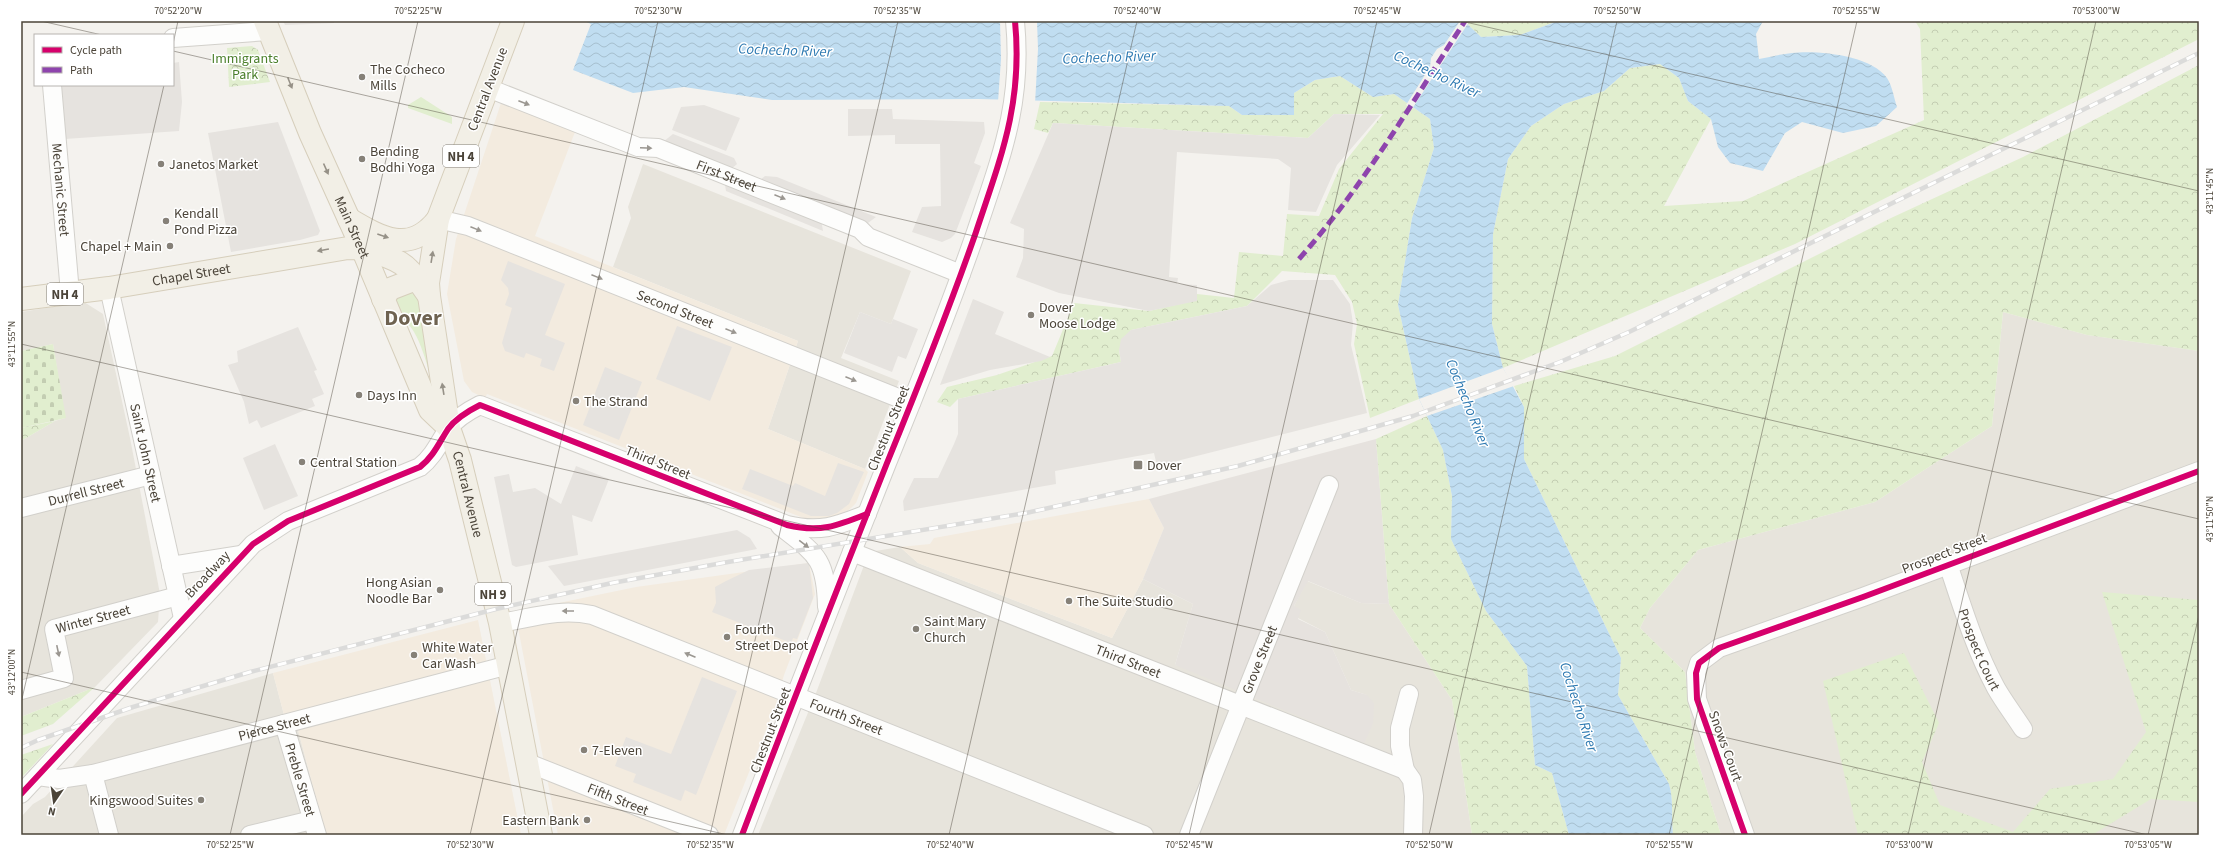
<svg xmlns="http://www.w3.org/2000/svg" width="2220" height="856" viewBox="0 0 2220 856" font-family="'Source Sans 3',sans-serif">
<defs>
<pattern id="forest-crowns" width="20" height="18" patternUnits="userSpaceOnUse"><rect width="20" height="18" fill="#e1eecf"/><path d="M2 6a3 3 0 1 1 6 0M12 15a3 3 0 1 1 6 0" fill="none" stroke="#c3cdb2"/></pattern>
<pattern id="cemetery-stones" width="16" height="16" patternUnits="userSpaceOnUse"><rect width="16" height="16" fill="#e1eecf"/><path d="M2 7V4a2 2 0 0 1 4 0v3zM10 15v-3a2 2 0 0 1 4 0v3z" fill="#c3cdb2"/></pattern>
<pattern id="water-waves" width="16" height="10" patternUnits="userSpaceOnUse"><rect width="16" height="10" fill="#c0ddf1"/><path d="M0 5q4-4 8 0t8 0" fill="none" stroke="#a6bfcf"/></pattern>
</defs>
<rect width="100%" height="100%" fill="#f4f2ee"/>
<!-- residential -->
<g fill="#e7e4dc">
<path d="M643 164 911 271 891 324 860 312 841 358 899 381 865 469 768 429 798 341 613 267 631 218 628 207Z"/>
<path d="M84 302 103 314 130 438 160 594 158 622 95 687 21 717V441L55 421 65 418 53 344 21 351V312Z"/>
<path d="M2003 312 2087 335 2199 351V835H1721L1695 752 1685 672 1640 628 1650 608 1698 550 1875 502 1992 426Z"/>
<path d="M900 547 918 563 1112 638 1143 579 1193 604 1175 665 1367 695 1351 690 1325 632 1298 618 1294 606 1307 581 1361 603 1389 604 1452 700 1472 835H758L816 693 869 552Z"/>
<path d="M273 673 284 715 298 730 326 835H21V817L33 804 45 797 117 718Z"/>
</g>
<!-- commercial -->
<g fill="#f3ebdf">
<path d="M501 103 575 132 535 236 798 341 768 429 865 469 868 472 856 503 851 508 845 513 823 521 806 519 487 394 485 398 472 392 464 381 447 294 456 239Z"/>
<path d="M1149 499 1164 528 1143 579 1112 638 918 563 900 547 930 544 934 538Z"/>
<path d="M809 563 815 594 784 675 775 707 724 835H558L515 612 636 587Z"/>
<path d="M478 620 521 835H326L298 730 284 715 273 673Z"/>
</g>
<!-- industrial -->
<path fill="#e6e2de" d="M1376 439 1389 604 1361 603 1308 581 1294 606 1301 610 1298 619 1325 632 1351 690 1367 695 1374 703 1373 724 1364 743 1175 665 1193 604 1143 579 1164 528 1149 499Z"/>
<!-- green -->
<g fill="#e1eecf">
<path d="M421 97 452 117V124L408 108V105Z"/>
<path d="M407 292 412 293 420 300 429 371C425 358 421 344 414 332 408 319 392 320 395 298Z"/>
</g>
<!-- forest -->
<g fill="url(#forest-crowns)">
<path d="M1464 21H1558L1520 35 1481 37Z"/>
<path d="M1915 21H2199V39L1795 244 1503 368 1492 324 1493 234 1508 159 1531 126 1564 104 1604 91 1630 68 1660 64 1679 78 1688 101 1711 119 1664 206 1743 201 1924 120 1920 29Z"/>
<path d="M252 46 258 50 270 82 229 87 227 48Z"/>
<path d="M2199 65V351L2087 335 2003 312 1992 426 1875 502 1698 550 1650 608 1640 628 1685 672 1695 752 1721 835H1673C1671 818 1674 801 1669 784L1618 695 1621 658 1524 459V407L1514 386 1615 356 1891 218 2023 157Z"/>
<path d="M1340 76 1373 97 1394 94 1430 119 1434 148 1412 218 1398 305 1419 399 1370 418 1354 344 1357 324 1352 302 1335 275 1282 271 1247 306 1131 330 1119 350 1121 362 958 399 950 407 937 402 947 387 997 375 1052 356 1074 303 1149 311 1197 300V294L1234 298 1239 252 1283 256 1287 214 1319 216 1339 169 1383 114H1334L1308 138 1053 123 1048 133 1034 129 1040 102 1229 106 1242 115H1294V93L1315 80Z"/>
<path d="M1427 416 1443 450 1452 496 1451 539 1486 611 1527 666 1535 765 1552 773 1569 835H1472L1452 700 1389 604 1376 439Z"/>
<path d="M55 421 21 441V428Z"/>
<path d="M2102 592 2199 600V802L2151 799 2092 835H1858L1823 681 1904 653 1939 723 1922 762 1940 805 2013 832 2050 789 2113 779 2146 732Z"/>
<path d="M95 687 53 724 21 736V717Z"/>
<path d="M53 744 23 776H21V755Z"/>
</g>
<!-- cemetery -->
<path fill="url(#cemetery-stones)" d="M53 344 66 418 21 428V351Z"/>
<!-- parking -->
<g fill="#e6e3df">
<path d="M283 21H334V23L285 25Z"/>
<path d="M179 62 182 102 179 131 65 139 61 85H173V63Z"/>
<path d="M704 105 740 118 726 151 672 130 681 107Z"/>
<path d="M848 109H892L893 119 984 122 985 133 974 163 981 166 955 234 951 238 942 242 912 232 922 207 941 206 940 144H895V135L848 136Z"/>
<path d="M1334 114 1380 115 1337 165 1316 212 1288 210 1291 168 1278 159 1177 152 1169 277 1178 278 1177 284 1197 285V301L1149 311 1059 293 1016 277 1023 258 1024 229 1010 223 1053 123 1308 138Z"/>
<path d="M278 122 320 231 318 235 300 240 231 252 208 133Z"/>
<path d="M673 134 734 158 737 164 731 169 663 142Z"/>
<path d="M765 176 777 177 876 217 868 223 760 180Z"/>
<path d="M724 179 821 219 823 231 726 191Z"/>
<path d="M508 261 565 284 545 335 565 343 554 371 540 366 542 359 526 353 524 358 505 351 502 343 512 308 505 305 509 294 508 288 501 280Z"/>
<path d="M1289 280H1333L1350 304 1353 323 1351 345 1367 413 1157 466 1154 453 1055 471 1056 484 904 511 903 501 914 478H938L954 444 958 434V399L1121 362 1119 350 1121 339 1131 330 1247 306 1271 285Z"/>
<path d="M973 299 1004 312 995 334 1050 357 1041 361 990 370 940 385Z"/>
<path d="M860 312 891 324 893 319 918 329 906 359 898 356 892 372 844 353Z"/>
<path d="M677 326 732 347 710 401 656 379Z"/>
<path d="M298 327 317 370 314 371 324 394 312 399 315 406 261 428 257 420 249 424 244 402 228 365 238 362 237 351Z"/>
<path d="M605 367 642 382 619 440 583 425Z"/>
<path d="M275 444 298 496 264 510 243 458Z"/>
<path d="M838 463 864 472 849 504 837 513 829 516H811L742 489 750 469 793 486 795 483 825 496Z"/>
<path d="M576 466 609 479 592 522 572 515 578 555 516 567 512 565 494 477 509 474 513 492 535 488 561 504Z"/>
<path d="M737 530 750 538 757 549 564 586 548 566Z"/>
<path d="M809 563 813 598 797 639 793 638 791 643 712 612 716 603 715 587 726 581 749 570Z"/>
<path d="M702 677 737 691 696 795 685 790 681 801 633 782 636 774 615 766 626 737 671 754Z"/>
</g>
<!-- water -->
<path fill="url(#water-waves)" d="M584 21H1185L1198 23 1209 21H1464L1481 37 1520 35 1558 21H1763L1756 34 1759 59C1770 57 1781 54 1792 53 1817 50 1871 55 1887 78 1892 85 1894 98 1897 107L1876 126 1843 133 1802 122 1785 133 1763 171 1730 163 1718 147 1711 119 1688 101 1679 78 1660 64 1630 68 1604 91 1564 104 1531 126 1508 159 1493 234 1492 324 1503 368 1524 407V459L1621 658 1618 695 1669 784C1674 801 1671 818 1673 835H1569L1552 773 1535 765 1527 666 1486 611 1451 539 1452 496 1443 450 1419 399 1398 305 1412 218 1434 148 1430 119 1394 94 1373 97 1340 76 1315 80 1294 93V115H1242L1229 106 978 99 772 100 684 87 633 93 573 70 591 24Z"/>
<!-- pier -->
<g fill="#f4f2ee">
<path d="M1000 21H1037L1038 49 1035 104 998 102 1001 59Z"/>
<path d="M1460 21 1469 22 1412 109 1406 105 1430 67 1431 58 1437 49 1444 45Z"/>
<path d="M1503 368 1514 386 1427 416 1419 399Z"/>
</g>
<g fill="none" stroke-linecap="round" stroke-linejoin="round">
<!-- minor casing -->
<g stroke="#d2d0cb" stroke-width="20">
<g id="minor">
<path d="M173 38 268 31"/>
<path id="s1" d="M52 85 70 293"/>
<path id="s2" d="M488 88 638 147 658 148 860 229 868 237 961 274"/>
<path id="s3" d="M438 219 468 226 911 403"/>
<path id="s4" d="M109 288 183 618"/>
<path id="s5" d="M21 508 151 475"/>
<path d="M780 526C816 554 826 558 827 607"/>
<path id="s6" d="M852 552 1405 770"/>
<path id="s7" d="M1948 564C1962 606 1975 649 1996 688 2004 702 2014 715 2023 729"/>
<path d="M171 566 241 555"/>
<path id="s8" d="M500 623C532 618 559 608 592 615L1144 835"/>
<path id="s9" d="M21 690 64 678 54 629 178 596"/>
<path d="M1409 694 1400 728V746L1405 770 1412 780 1414 796 1413 835"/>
<path id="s10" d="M284 724 317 835"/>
<path id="s11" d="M528 763 709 835"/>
<path d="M93 774 109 835"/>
<path id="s12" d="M38 776 59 779 93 774 509 665"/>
<path d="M21 794 253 544 288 521 420 467C433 457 439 443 448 429 456 418 468 411 480 405L787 525C820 533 837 526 867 514"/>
<path d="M250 835 312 820"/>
<path d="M742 835C789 711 838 587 887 463 918 387 949 310 976 232 1001 157 1023 103 1015 21"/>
<path id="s13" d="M1189 835 1329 485"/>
<path d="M1745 835 1697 699 1696 673 1699 663 1719 648 1863 597 2199 471"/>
</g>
</g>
<!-- major casing -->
<g stroke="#d6cebb" stroke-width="24">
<g id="major">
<path id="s14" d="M265 21 310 133 362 248 430 410 449 428"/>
<path id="s15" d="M513 21 438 219 428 283 429 296 449 428 460 460 500 623 541 835"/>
<path d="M349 219C381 238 410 255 438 219"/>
<path id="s16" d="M21 299 109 288 348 248C364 248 397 257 408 269 416 276 422 287 429 296"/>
<path d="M383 299 390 289 416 279"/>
</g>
</g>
<!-- minor -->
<use href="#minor" stroke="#fdfdfc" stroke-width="18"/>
<!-- major -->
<use href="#major" stroke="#f2efe6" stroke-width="22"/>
<!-- rail casing -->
<g stroke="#dbdbda" stroke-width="4.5">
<path id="rail" d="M21 748 38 740 133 707 250 672 496 609 612 583 728 562 1026 513 1238 466 1413 416 1560 362 1629 332 2199 53"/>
</g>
<!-- rail -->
<use href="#rail" stroke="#fff" stroke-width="3" stroke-dasharray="9" stroke-linecap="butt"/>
<!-- quiet -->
<path stroke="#8e44ad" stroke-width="5" stroke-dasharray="10 5" stroke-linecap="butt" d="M1299 259C1363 187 1413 101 1465 21"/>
<!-- cycleway casing -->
<g stroke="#fff" stroke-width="8">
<g id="cycleway">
<path d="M21 794 253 544 288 521 420 467C433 457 439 443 448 429 456 418 468 411 480 405L787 525C820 533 837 526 867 514"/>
<path d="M742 835C789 711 838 587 887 463 918 387 949 310 976 232 1001 157 1023 103 1015 21"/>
<path d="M1745 835 1697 699 1696 673 1699 663 1719 648 1863 597 2199 471"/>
</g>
</g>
<!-- cycleway -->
<use href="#cycleway" stroke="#d6006c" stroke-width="6"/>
</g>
<!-- one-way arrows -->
<defs><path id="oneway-solid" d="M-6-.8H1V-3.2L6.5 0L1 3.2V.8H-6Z"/></defs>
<g fill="#969187">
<use href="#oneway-solid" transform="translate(290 83) rotate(68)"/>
<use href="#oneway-solid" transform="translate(326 169) rotate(66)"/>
<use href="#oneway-solid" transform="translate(383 236) rotate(19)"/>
<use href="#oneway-solid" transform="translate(323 250) rotate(170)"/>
<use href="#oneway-solid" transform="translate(432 257) rotate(-81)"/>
<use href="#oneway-solid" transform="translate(443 389) rotate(-99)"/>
</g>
<g fill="#9b9791">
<use href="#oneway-solid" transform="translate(524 103) rotate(21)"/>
<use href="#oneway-solid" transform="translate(646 148) rotate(2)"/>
<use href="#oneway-solid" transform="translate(780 197) rotate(22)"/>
<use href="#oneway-solid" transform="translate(476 229) rotate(22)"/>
<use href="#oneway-solid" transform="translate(597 277) rotate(22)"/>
<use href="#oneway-solid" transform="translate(731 331) rotate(22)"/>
<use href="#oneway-solid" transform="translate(851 379) rotate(22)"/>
<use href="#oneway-solid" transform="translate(804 544) rotate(37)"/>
<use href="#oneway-solid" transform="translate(568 611) rotate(-180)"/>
<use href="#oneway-solid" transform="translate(58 651) rotate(78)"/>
<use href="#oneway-solid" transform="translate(690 655) rotate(-157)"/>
</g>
<!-- ticks -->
<path fill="none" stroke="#4b4439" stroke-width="1" stroke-opacity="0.45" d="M41 21 102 35M1461 21 2199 191M173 44 178 21M173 51 2199 519M21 344 2148 835M21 672 728 835M21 703 164 85M230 835 418 21M470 835 658 21M710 835 898 21M949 835 1137 21M1189 835 1377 21M1429 835 1617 21M1669 835 1857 21M1908 835 2096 21M2148 835 2199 615"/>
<!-- markers -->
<g fill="#868178" stroke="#fff" stroke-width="1.5">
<circle cx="362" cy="77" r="4"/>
<circle cx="362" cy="159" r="4"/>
<circle cx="161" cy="164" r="4"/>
<circle cx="166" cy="221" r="4"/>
<circle cx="170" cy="246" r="4"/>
<circle cx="1031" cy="315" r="4"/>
<circle cx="359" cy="395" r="4"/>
<circle cx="576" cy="401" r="4"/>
<circle cx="302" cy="462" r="4"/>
<rect x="1133" y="460" width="10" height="10" rx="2"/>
<circle cx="440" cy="590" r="4"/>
<circle cx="1069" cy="601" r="4"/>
<circle cx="916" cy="629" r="4"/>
<circle cx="727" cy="637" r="4"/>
<circle cx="414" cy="655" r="4"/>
<circle cx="584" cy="750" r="4"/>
<circle cx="201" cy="800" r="4"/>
<circle cx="587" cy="820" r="4"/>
</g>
<g text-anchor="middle" stroke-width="3" stroke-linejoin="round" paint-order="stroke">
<!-- shield labels -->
<g fill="#fff" stroke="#817c74" stroke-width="1">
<rect x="443" y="145" width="36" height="22" rx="3"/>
<rect x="47" y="283" width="36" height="22" rx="3"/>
<rect x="475" y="583" width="36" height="22" rx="3"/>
</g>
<g font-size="13" font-weight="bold" fill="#4b4439">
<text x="461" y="161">NH 4</text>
<text x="65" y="299">NH 4</text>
<text x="493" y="599">NH 9</text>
</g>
<!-- park labels -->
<g font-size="14" fill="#4a7f2a" stroke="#fff">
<text x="245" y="63">Immigrants<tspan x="245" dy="16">Park</tspan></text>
</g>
<!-- poi labels -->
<g font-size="14" fill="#4b4439" stroke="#fff" text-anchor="start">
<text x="370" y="74">The Cocheco<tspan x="370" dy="16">Mills</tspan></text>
<text x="370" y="156">Bending<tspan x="370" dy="16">Bodhi Yoga</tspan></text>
<text x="169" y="169">Janetos Market</text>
<text x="174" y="218">Kendall<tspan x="174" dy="16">Pond Pizza</tspan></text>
<text x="162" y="251" text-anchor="end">Chapel + Main</text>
<text x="1039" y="312">Dover<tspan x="1039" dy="16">Moose Lodge</tspan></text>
<text x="367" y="400">Days Inn</text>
<text x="584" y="406">The Strand</text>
<text x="310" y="467">Central Station</text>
<text x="1147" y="470">Dover</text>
<text x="432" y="587" text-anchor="end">Hong Asian<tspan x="432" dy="16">Noodle Bar</tspan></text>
<text x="1077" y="606">The Suite Studio</text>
<text x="924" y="626">Saint Mary<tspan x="924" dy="16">Church</tspan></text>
<text x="735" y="634">Fourth<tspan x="735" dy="16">Street Depot</tspan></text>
<text x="422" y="652">White Water<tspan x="422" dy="16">Car Wash</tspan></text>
<text x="592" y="755">7-Eleven</text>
<text x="193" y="805" text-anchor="end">Kingswood Suites</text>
<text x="579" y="825" text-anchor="end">Eastern Bank</text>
</g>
<!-- street labels -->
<g font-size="14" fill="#4b4439" stroke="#fff">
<text transform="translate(487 89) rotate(-69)" y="5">Central Avenue</text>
<text dy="5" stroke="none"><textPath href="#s2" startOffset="255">First Street</textPath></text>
<text dy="5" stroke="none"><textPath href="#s1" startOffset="105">Mechanic Street</textPath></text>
<text dy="5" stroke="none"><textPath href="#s14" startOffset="224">Main Street</textPath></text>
<text dy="5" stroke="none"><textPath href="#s16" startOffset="172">Chapel Street</textPath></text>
<text dy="5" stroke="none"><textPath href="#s3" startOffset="254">Second Street</textPath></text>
<text transform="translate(888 428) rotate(-68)" y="5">Chestnut Street</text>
<text dy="5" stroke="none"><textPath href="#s4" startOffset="169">Saint John Street</textPath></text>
<text transform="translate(658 462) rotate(22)" y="5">Third Street</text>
<text dy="5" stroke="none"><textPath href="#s5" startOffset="67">Durrell Street</textPath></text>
<text dy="5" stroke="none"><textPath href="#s15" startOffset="492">Central Avenue</textPath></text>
<text transform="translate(1944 553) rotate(-21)" y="5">Prospect Street</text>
<text transform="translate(207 574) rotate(-47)" y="5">Broadway</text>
<text dy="5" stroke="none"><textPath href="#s9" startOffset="135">Winter Street</textPath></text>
<text dy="5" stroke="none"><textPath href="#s7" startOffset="91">Prospect Court</textPath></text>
<text dy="5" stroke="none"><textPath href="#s13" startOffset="189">Grove Street</textPath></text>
<text dy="5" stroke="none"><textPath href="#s6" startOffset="297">Third Street</textPath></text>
<text dy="5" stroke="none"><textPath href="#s8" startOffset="367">Fourth Street</textPath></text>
<text dy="5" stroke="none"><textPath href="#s12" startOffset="243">Pierce Street</textPath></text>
<text transform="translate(770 730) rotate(-69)" y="5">Chestnut Street</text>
<text transform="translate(1726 746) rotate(70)" y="5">Snows Court</text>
<text dy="5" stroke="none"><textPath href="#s10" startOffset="58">Preble Street</textPath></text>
<text dy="5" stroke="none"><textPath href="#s11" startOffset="97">Fifth Street</textPath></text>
</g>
<!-- water labels -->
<g font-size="15" font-style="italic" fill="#2e7ab2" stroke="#fff">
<text transform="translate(785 50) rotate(2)" y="5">Cochecho River</text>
<text transform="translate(1109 57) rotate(-2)" y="5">Cochecho River</text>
<text transform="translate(1437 74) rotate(25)" y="5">Cochecho River</text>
<text transform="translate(1468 403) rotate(68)" y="5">Cochecho River</text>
<text transform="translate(1579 707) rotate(72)" y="5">Cochecho River</text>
</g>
<!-- town labels -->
<g font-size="22" font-weight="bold" fill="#6e6250" stroke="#fff">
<text x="413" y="325">Dover</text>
</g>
</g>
<!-- border -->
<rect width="2220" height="856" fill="none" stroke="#ffffff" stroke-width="44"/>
<!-- legend -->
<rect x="34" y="34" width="140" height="52" fill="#ffffff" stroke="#b7b4b0"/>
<rect x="42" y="47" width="20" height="6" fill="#d6006c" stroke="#b7b4b0"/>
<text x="70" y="54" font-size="12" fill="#4b4439">Cycle path</text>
<rect x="42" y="67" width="20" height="6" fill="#8e44ad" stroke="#b7b4b0"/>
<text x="70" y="74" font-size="12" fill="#4b4439">Path</text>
<!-- north arrow -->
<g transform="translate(54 802) rotate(193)" stroke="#ffffff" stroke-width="3" paint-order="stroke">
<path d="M0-3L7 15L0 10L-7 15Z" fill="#4b4439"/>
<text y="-6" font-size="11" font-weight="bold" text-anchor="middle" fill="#4b4439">N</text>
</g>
<rect x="22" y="22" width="2176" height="812" fill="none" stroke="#4b4439" stroke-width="1.5"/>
<g font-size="10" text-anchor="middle" fill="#4b4439">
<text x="178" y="14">70°52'20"W</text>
<text x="418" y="14">70°52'25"W</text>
<text x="658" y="14">70°52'30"W</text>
<text x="897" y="14">70°52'35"W</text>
<text x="1137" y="14">70°52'40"W</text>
<text x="1377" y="14">70°52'45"W</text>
<text x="1617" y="14">70°52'50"W</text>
<text x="1856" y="14">70°52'55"W</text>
<text x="2096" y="14">70°53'00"W</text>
<text transform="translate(2209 191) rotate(-90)" y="4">43°11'45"N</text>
<text transform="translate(11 344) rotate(-90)" y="4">43°11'55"N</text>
<text transform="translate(2209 519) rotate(-90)" y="4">43°11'50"N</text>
<text transform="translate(11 672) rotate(-90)" y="4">43°12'00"N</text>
<text x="230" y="848">70°52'25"W</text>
<text x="470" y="848">70°52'30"W</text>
<text x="710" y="848">70°52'35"W</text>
<text x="950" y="848">70°52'40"W</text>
<text x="1189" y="848">70°52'45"W</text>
<text x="1429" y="848">70°52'50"W</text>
<text x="1669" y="848">70°52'55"W</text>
<text x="1909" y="848">70°53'00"W</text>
<text x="2148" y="848">70°53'05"W</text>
</g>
</svg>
